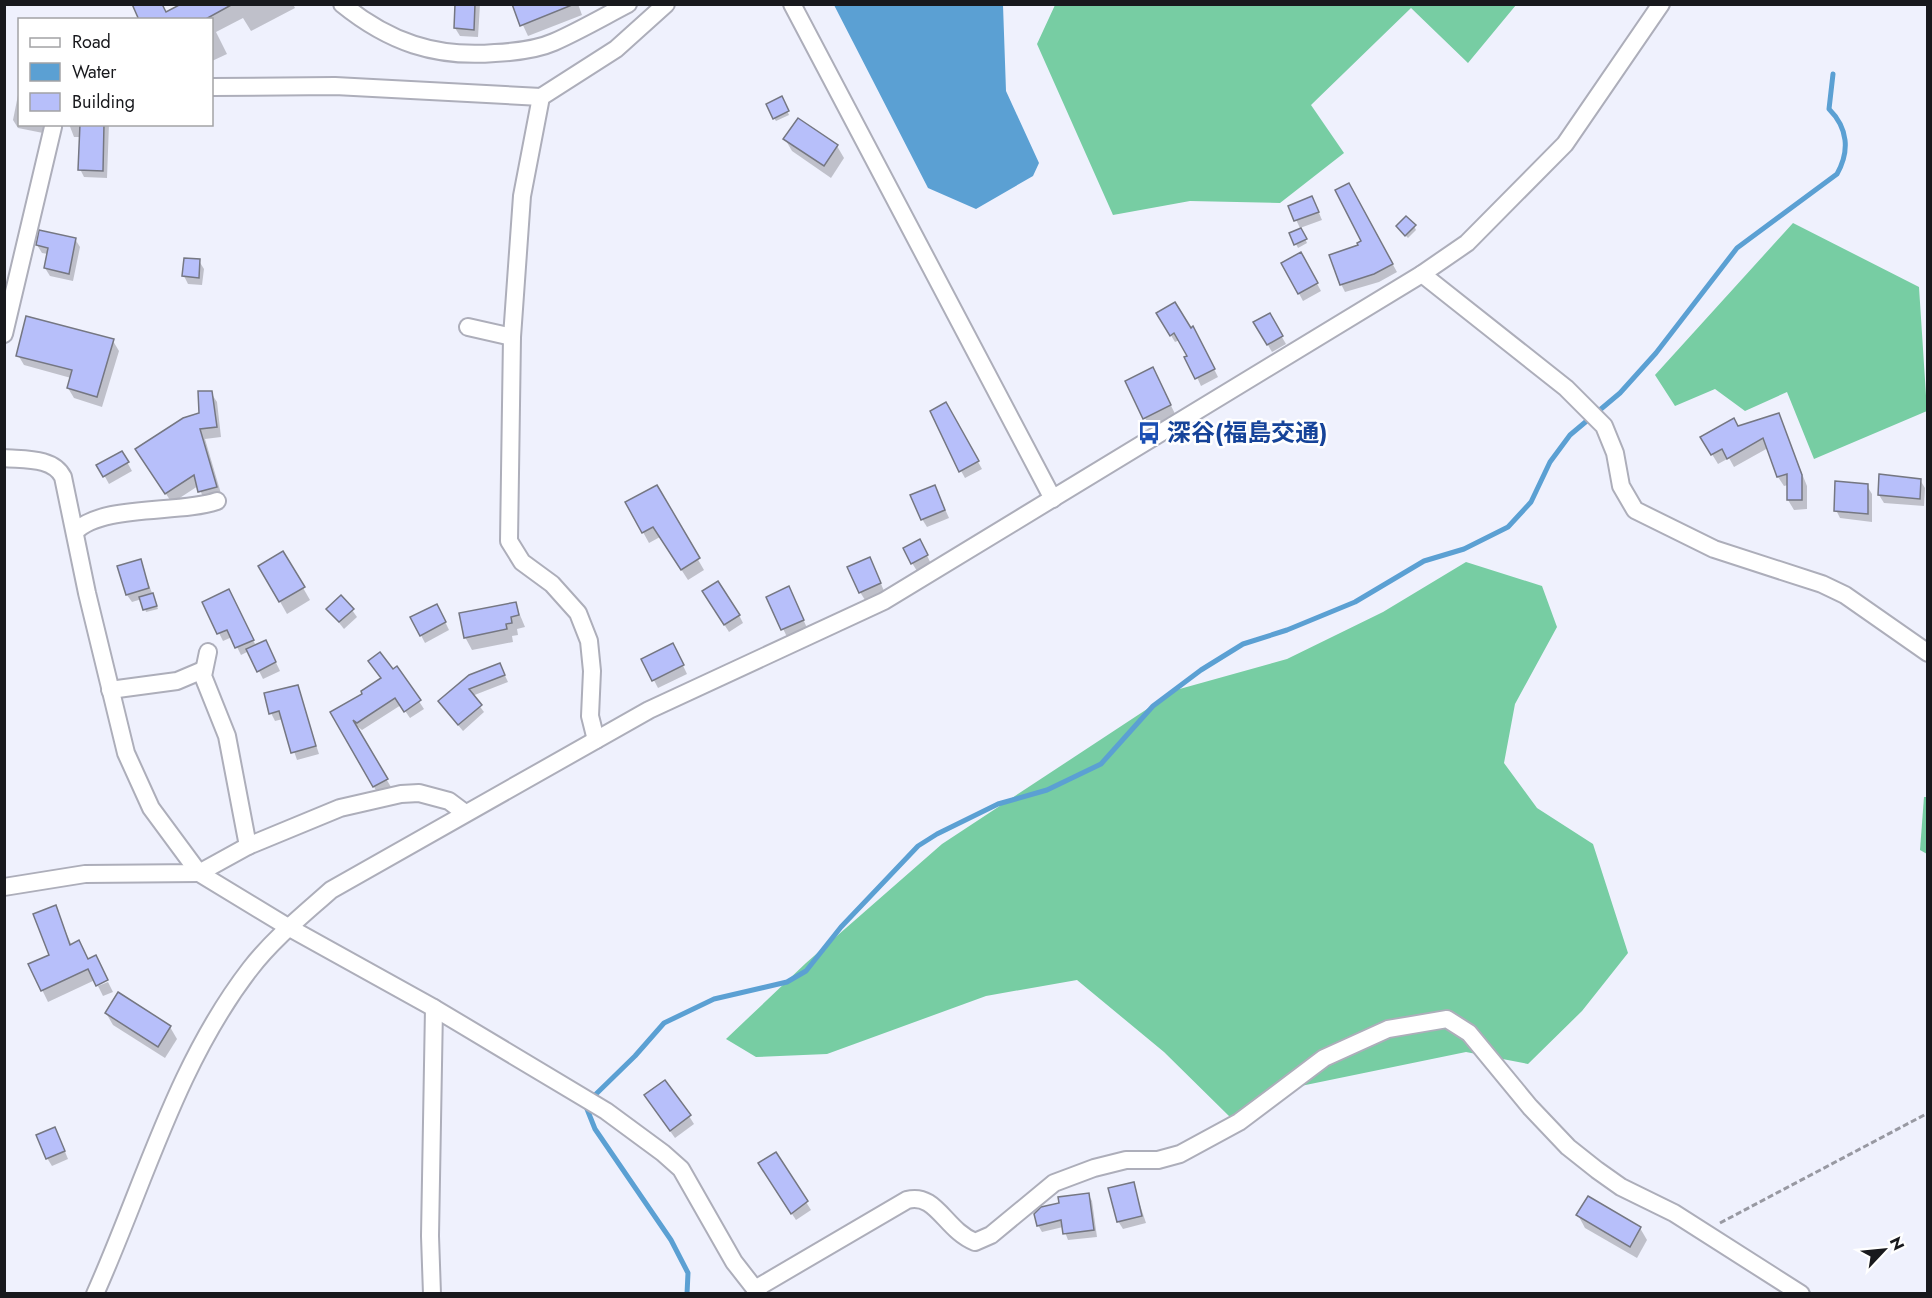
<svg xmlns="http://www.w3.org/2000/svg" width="1932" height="1298" viewBox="0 0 1932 1298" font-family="Jost,'Noto Sans JP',sans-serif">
<rect width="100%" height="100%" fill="#eff1fd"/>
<!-- forest -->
<g fill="#77cda3">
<path d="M1055 5V4L1516 5 1468 63 1411 8 1311 105 1344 153 1280 203 1190 201 1113 215 1037 44Z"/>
<path d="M1793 223 1919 287 1927 411 1814 459 1787 392 1745 411 1715 389 1675 406 1655 375Z"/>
<path d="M1466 562 1542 586 1557 627 1515 704 1504 763 1537 808 1593 844 1628 953 1582 1011 1528 1064 1466 1052 1291 1088 1231 1118 1164 1052 1077 980 986 996 827 1054 756 1057 726 1039 806 963 942 844 1176 690 1287 659 1383 612Z"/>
<path d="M1924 797H1927V854L1920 850Z"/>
</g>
<!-- water -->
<path fill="#5ba0d3" d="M834 5H1003L1006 91 1039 163 1033 176 976 209 928 188Z"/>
<!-- shadow -->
<g fill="#0003">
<path d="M184 4H293L295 8 251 31 243 18 216 32 227 54 212 61V20H141L166 13Z"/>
<path d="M457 4H480L478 37 460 36 455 28Z"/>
<path d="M513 4H578L582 15 528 36Z"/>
<path d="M18 95 20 124H45L43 133 18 128 13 120Z"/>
<path d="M783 102 789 115 776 121 774 118Z"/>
<path d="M69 124H109L107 178 84 177 80 169 81 137H74Z"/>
<path d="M785 139 837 146 844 158 831 178 792 151Z"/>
<path d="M1349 185 1397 272 1379 282 1345 292 1341 284 1363 241Z"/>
<path d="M1316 206 1322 220 1300 228 1290 207Z"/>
<path d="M1414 226 1416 230 1408 238 1400 230Z"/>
<path d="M1301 230 1307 243 1298 248 1291 234Z"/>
<path d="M75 239 80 247 73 281 50 276 45 268 48 254 42 253 37 245Z"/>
<path d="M1301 254 1321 291 1303 301 1283 264Z"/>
<path d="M199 261 204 269 202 285 188 284 184 276Z"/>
<path d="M1175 304 1201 343 1218 377 1201 386 1180 340 1175 342 1158 314Z"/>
<path d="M1269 315 1286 344 1272 352 1255 323Z"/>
<path d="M113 341 119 351 102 407 74 398 68 388 71 378 24 365 18 355Z"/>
<path d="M1159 381 1177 418 1152 430 1145 418Z"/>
<path d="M211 393 217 402 221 437 205 439 222 497 205 501 198 486 172 503 143 459 200 415Z"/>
<path d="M946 404 982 469 965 478 942 437 945 436Z"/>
<path d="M1778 414 1807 486V509L1794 510 1788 500V485L1784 486 1778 477 1768 448 1734 467 1729 458 1718 464 1702 438Z"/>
<path d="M122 453 132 471 109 484 99 466Z"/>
<path d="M1920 480 1925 488 1924 506 1884 503 1879 495Z"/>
<path d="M1867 486 1872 494V522L1840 518 1836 510Z"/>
<path d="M656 487 704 570 688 580 660 537 649 543 627 503Z"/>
<path d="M935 487 949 518 927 527 922 519Z"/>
<path d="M924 549 931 564 917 571 912 563Z"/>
<path d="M283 553 310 600 287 614 260 566Z"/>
<path d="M140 561 158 609 146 612 142 599 132 602 127 595Z"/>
<path d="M874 567 884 591 865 600 860 592Z"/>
<path d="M793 596 807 628 787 637 768 597Z"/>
<path d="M233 599 256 646 270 650 280 671 263 679 249 651 241 655 232 637 223 641 204 603Z"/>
<path d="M708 599 739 615 743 623 729 632Z"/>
<path d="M515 603 525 627 517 629 518 635 512 636 513 642 472 650 465 637Z"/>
<path d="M328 609 352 610 357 617 344 629Z"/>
<path d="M441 613 449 630 425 643 412 618Z"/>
<path d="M677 653 687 674 658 688 643 659Z"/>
<path d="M500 665 508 682 472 696 484 712 463 731 444 708Z"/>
<path d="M397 668 424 709 410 718 401 705 362 730 353 723 391 787 378 794 332 713 364 694Z"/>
<path d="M297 687 319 754 297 760 283 719 275 721 271 713Z"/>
<path d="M55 907 72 946 79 942 95 980 48 1002 30 965 50 955Z"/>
<path d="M108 982 113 992 103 996 98 986Z"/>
<path d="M106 1013 170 1027 177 1039 165 1058 113 1025Z"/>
<path d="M650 1103 689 1116 694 1124 675 1138Z"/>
<path d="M59 1137 68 1159 52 1166 47 1158Z"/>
<path d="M776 1154 811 1210 796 1220 764 1172Z"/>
<path d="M1133 1184 1146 1223 1123 1229 1118 1221Z"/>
<path d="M1088 1194 1092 1201 1097 1237 1068 1240 1063 1227 1042 1232 1038 1225Z"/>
<path d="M1578 1215 1640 1228 1647 1240 1637 1258 1585 1228Z"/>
</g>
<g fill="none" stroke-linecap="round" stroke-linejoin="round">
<!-- stream -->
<path stroke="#5ba0d3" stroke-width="5" d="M687 1294 688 1273 671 1240 595 1129 587 1109 595 1095 635 1056 664 1023 714 999 787 982 806 971 841 927 918 846 937 834 998 804 1047 790 1101 764 1153 706 1201 670 1243 644 1287 630 1355 602 1424 561 1464 549 1508 527 1531 502 1550 462 1570 435 1620 393 1656 353 1737 248 1837 174C1850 151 1848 128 1829 109L1833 74"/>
</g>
<!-- building -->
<g fill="#b7bffa" stroke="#757782" stroke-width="1.5">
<path d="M132 4H162L166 12 181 4H233L204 20H139Z"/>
<path d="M455 4H475L474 30 454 28Z"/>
<path d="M512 4H572V5L520 26Z"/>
<path d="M782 96 789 111 773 119 766 104Z"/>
<path d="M798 118 838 145 824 166 783 139Z"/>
<path d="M80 124H104L103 171 78 170Z"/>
<path d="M1349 183 1393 264 1374 274 1340 285 1329 255 1358 245 1357 243 1361 241 1335 190Z"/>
<path d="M1312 196 1319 212 1294 221 1288 206Z"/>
<path d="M1406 216 1416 225 1405 236 1396 226Z"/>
<path d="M1301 228 1307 239 1294 245 1289 233Z"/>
<path d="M39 230 76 238 69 274 44 268 48 248 36 245Z"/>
<path d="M1301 252 1318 283 1298 294 1281 263Z"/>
<path d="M184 258 200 259 199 278 182 276Z"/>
<path d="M1175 302 1191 328 1193 326 1215 369 1195 379 1184 357 1187 356 1174 333 1170 336 1156 313Z"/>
<path d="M1270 313 1283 336 1267 345 1253 322Z"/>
<path d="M26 316 114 339 97 397 67 388 72 370 16 356Z"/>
<path d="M1153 367 1171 405 1143 419 1125 381Z"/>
<path d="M198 391H212L217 427 200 429 217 487 198 492 194 475 165 494 135 449 183 418 199 413Z"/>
<path d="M946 402 979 461 959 472 930 411Z"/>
<path d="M1779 413 1802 475V500H1787V474L1777 477 1763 438 1727 459 1722 449 1711 455 1700 437 1734 418 1738 426Z"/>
<path d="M122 451 129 462 103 477 96 465Z"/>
<path d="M1879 474 1921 479 1920 499 1878 495Z"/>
<path d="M1835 481 1868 484V514L1834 511Z"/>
<path d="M657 485 700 558 681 570 653 527 642 533 625 502Z"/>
<path d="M935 485 945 510 921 520 910 495Z"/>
<path d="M920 539 928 555 911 564 903 548Z"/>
<path d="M283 551 305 587 279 602 258 566Z"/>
<path d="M870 557 881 583 859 593 847 567Z"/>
<path d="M141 559 149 588 126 595 117 566Z"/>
<path d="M718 581 740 615 724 625 702 591Z"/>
<path d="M789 586 804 620 781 630 766 597Z"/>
<path d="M229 589 254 640 235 648 227 630 217 634 202 602Z"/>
<path d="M153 593 157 606 143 610 139 597Z"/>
<path d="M341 595 354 609 339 622 326 609Z"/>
<path d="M516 602 519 615 511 617 512 623 506 624 507 629 464 638 459 613Z"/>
<path d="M437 604 446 622 420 636 410 617Z"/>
<path d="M266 640 276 662 257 672 246 649Z"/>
<path d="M673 643 684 665 652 681 641 659Z"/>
<path d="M380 652 393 669 397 666 421 700 404 712 395 698 357 723 353 720 388 779 373 787 330 712 362 694 361 691 381 678 368 661Z"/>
<path d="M500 663 505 675 469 689 482 705 458 725 438 701 469 675Z"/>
<path d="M298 685 316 746 291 753 279 711 269 714 264 693Z"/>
<path d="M56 905 70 945 79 940 88 959 96 955 108 980 96 986 88 969 41 991 28 964 49 955 33 914Z"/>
<path d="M118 992 171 1026 158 1047 105 1013Z"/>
<path d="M665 1080 691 1115 670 1131 644 1095Z"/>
<path d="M55 1127 65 1151 46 1159 36 1135Z"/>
<path d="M776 1152 808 1201 791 1214 758 1163Z"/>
<path d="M1134 1182 1142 1216 1117 1222 1108 1188Z"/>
<path d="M1089 1193 1094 1230 1063 1234 1061 1220 1037 1226 1034 1214 1041 1207 1059 1203 1058 1197Z"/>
<path d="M1588 1196 1641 1227 1630 1247 1576 1215Z"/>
</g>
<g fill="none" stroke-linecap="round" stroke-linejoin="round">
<!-- minor casing -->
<g stroke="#adaeba" stroke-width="20">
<g id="minor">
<path d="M342 4C389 42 435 58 495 53 515 52 536 50 554 42 579 31 603 17 628 4"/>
<path d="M792 4 1053 499"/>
<path d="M212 87 335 86 541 97"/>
<path d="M1422 274 1566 388 1604 426 1615 453 1621 486 1635 510 1714 549 1822 584 1845 595 1928 653"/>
<path d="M468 327 512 337"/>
<path d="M4 334 53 127"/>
<path d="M4 458C24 460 53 457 63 477L87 593 126 753 151 808 199 873 288 927 434 1008 606 1111 663 1153 681 1169 734 1262 759 1294"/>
<path d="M75 532C101 504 180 514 217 501"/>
<path d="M208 652 203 676 227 736 248 846"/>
<path d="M110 690 177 681 203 670"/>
<path d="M596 740 590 716 592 671 589 641 578 613 552 584 522 562 509 541 512 337 522 196 541 97 616 49 666 4"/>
<path d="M4 887 85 874 199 873 248 846 340 808 401 794 419 793 449 801 465 813"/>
<path d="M755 1289 907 1200C936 1192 945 1230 975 1242L991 1235 1054 1183 1094 1168 1126 1160H1158L1180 1154 1239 1122 1324 1058 1388 1029 1447 1019 1469 1033 1530 1107 1568 1147 1597 1170 1621 1187 1674 1213 1801 1294"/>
<path d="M95 1294C144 1185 176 1065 250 969 273 939 303 915 331 890L649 710 884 601 1422 274 1467 243 1565 144 1661 4"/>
<path d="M432 1294 430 1236 434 1008"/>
</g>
</g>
<!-- path -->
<path stroke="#9899a2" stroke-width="3" stroke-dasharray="6 3" stroke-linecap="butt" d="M1720 1223 1928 1113"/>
<!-- minor -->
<use href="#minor" stroke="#fff" stroke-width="16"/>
</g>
<!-- icons -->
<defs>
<g id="bus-bare" transform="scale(1.8)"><path d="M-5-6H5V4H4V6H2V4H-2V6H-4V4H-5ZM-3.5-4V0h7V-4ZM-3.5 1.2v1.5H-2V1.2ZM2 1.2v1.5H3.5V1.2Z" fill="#1a4fb4" stroke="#fff" stroke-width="2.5" paint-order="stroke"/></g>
</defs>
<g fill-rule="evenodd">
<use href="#bus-bare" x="1149" y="433"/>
</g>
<g text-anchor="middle" stroke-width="5" stroke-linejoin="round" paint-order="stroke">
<!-- transit labels -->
<g font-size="24" font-weight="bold" fill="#164399" stroke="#fff" text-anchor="start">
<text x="1167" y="441">深谷(福島交通)</text>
</g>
</g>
<!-- border -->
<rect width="1932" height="1298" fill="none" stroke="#18191d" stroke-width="12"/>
<!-- legend -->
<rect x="18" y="18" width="195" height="108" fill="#ffffff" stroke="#a3a3a5" stroke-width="1.5"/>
<rect x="30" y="38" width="30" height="9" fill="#ffffff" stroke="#a3a3a5" stroke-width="1.5"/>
<text x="72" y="48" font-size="18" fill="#18191d">Road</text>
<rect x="30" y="63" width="30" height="18" fill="#5ba0d3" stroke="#a3a3a5" stroke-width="1.5"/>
<text x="72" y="78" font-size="18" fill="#18191d">Water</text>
<rect x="30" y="93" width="30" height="18" fill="#b7bffa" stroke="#a3a3a5" stroke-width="1.5"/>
<text x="72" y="108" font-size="18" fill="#18191d">Building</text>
<!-- north arrow -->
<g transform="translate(1884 1250) rotate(64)" stroke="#ffffff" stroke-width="4.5" paint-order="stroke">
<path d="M0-4.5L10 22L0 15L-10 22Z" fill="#18191d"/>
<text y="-9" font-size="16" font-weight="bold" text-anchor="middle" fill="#18191d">N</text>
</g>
</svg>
